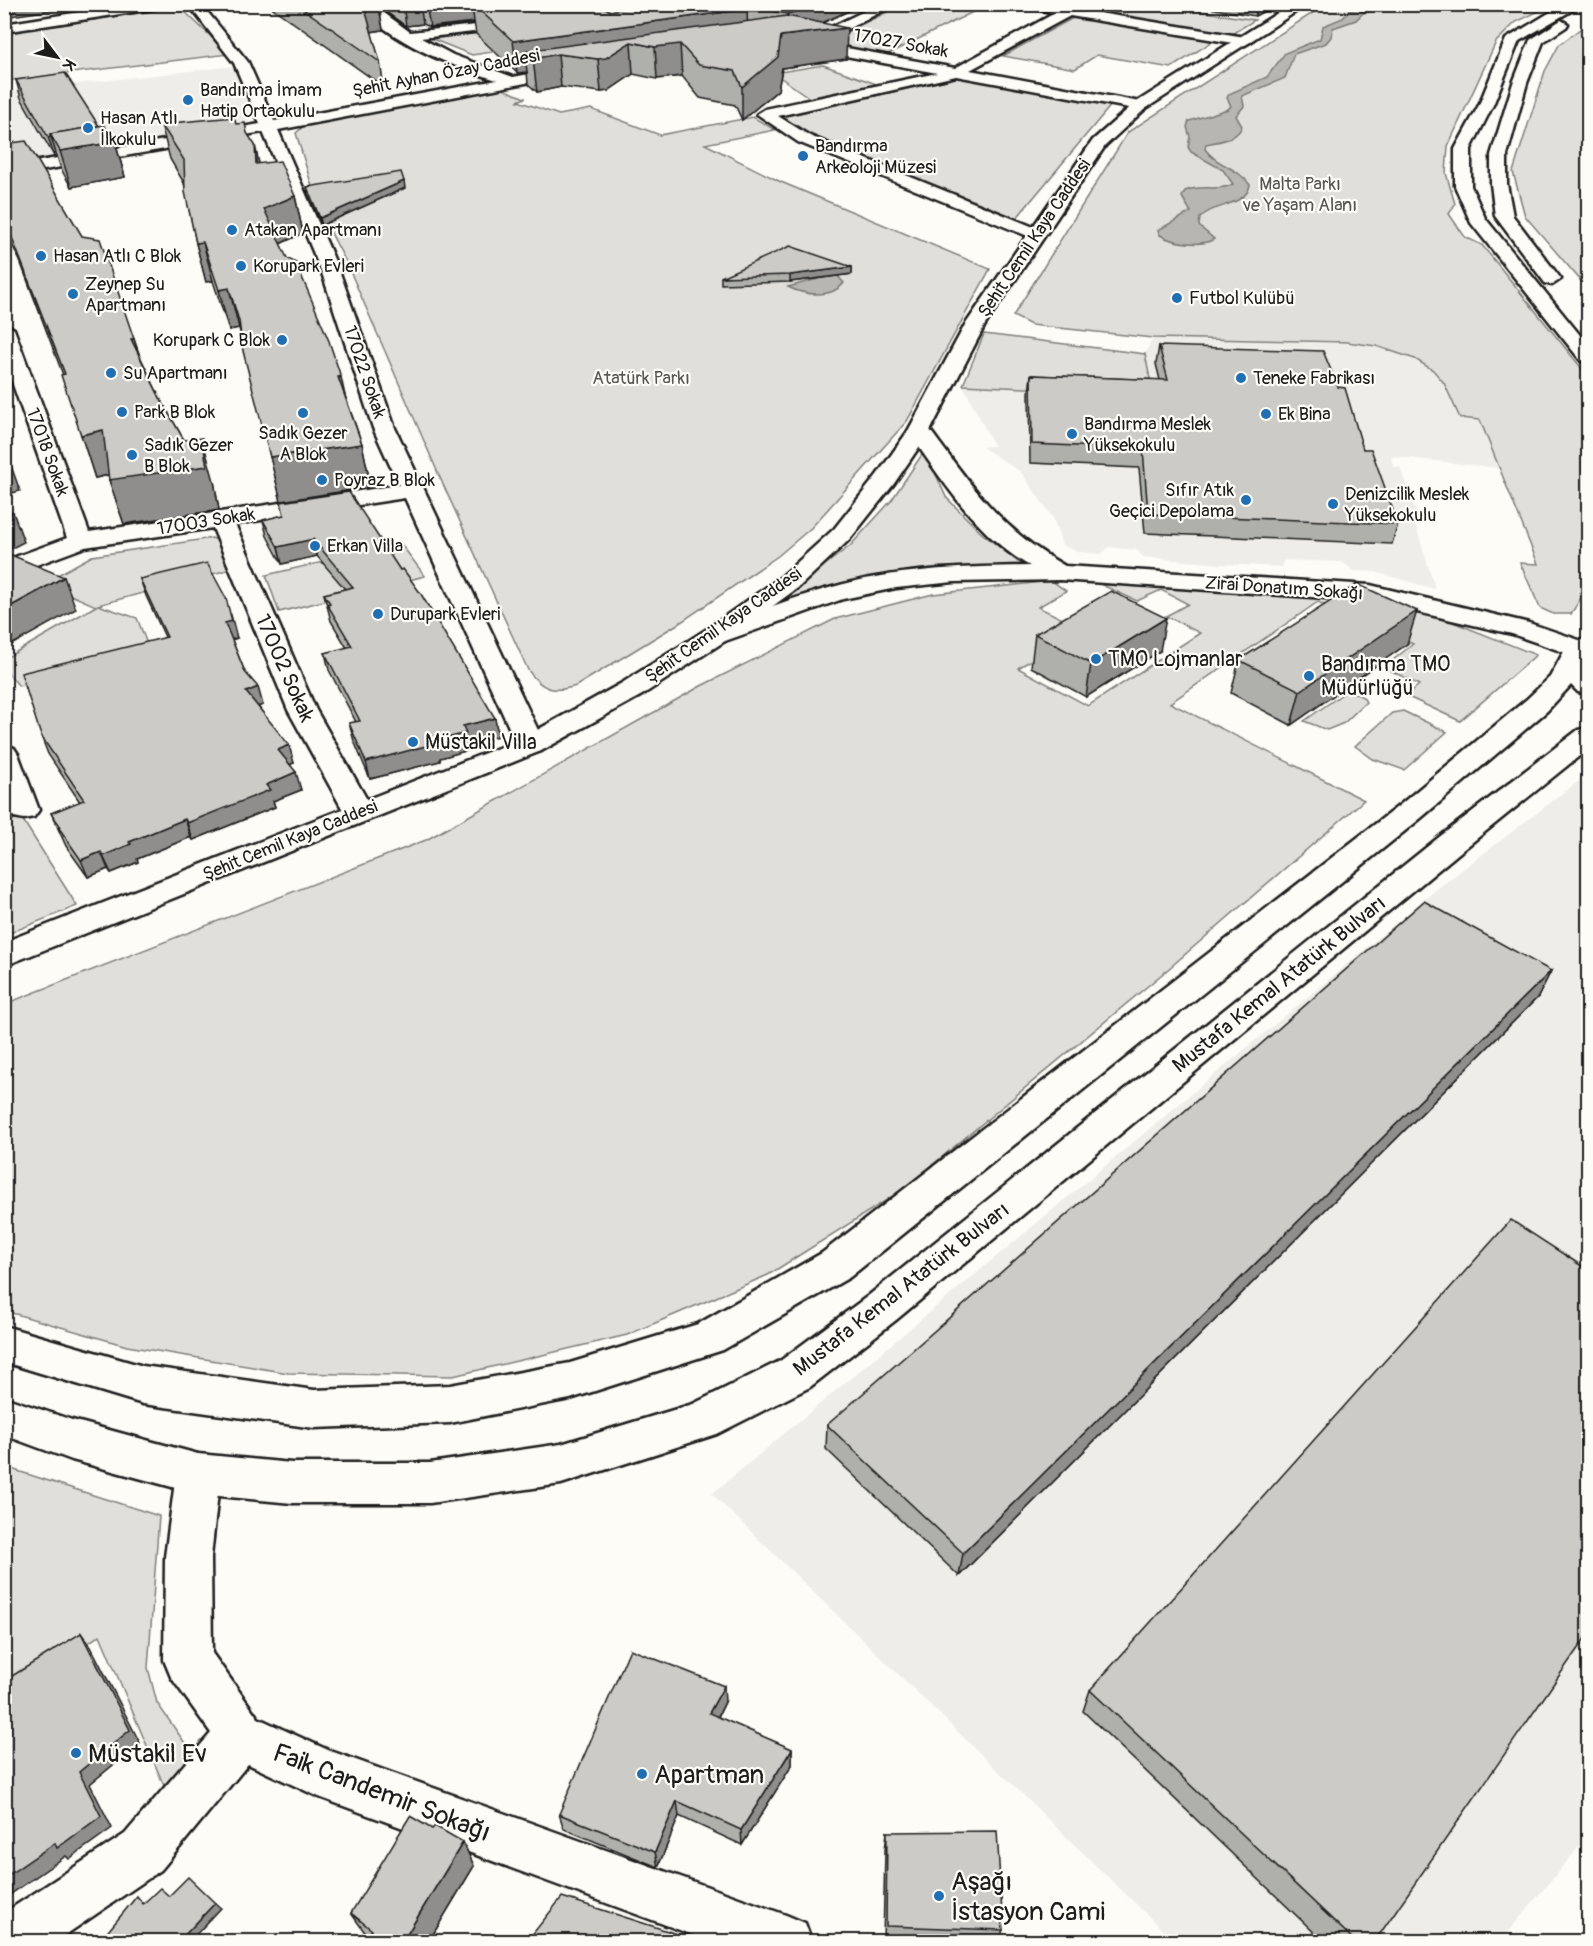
<svg xmlns="http://www.w3.org/2000/svg" width="1593" height="1946" viewBox="0 0 1593 1946" font-family="Pangolin,sans-serif">
<rect width="100%" height="100%" fill="#fdfcf7"/>
<filter id="ink" filterUnits="userSpaceOnUse"><feTurbulence type="fractalNoise" baseFrequency=".0167" numOctaves="2"/><feDisplacementMap in="SourceGraphic" scale="12" xChannelSelector="R" yChannelSelector="G"/><feConvolveMatrix kernelMatrix="1 2 1 2 8 2 1 2 1" color-interpolation-filters="sRGB"/></filter>
<g filter="url(#ink)">
<!-- built -->
<g fill="#eeede9">
<path d="M235 66 241 67 252 119 244 124 5 166V92Z"/>
<path d="M1153 337 1361 344 1403 354 1433 370 1444 383 1460 418 1480 419 1499 468 1391 456 1393 467H1400L1417 515 1413 516 1435 589 1375 572 1354 571 1342 562 1283 560 1282 567 1220 564 1143 557 1137 550 1109 547 1101 554 1079 552 1062 545 1053 518 1021 472 982 447 994 446 963 385 1152 394 1145 354Z"/>
<path d="M1588 774V1836L1500 1941H1174L712 1494 1437 889Z"/>
</g>
<!-- green -->
<g fill="#e0dfdb" stroke="#7e7e7c" stroke-width="1.5">
<path d="M902 5H987L886 55 814 42 831 39Z"/>
<path d="M1095 5H1162L1255 20 1230 35 1084 10Z"/>
<path d="M1325 5H1552L1516 22 1496 42 1448 146 1446 173 1455 204 1449 214 1465 237 1482 245 1588 376V587L1571 614H1553L1540 608 1520 563 1538 564 1480 420 1460 418 1444 383 1433 370 1415 359 1376 346 1347 342 1153 338 1031 325 1013 316 1128 132Z"/>
<path d="M180 7 229 54 5 81V33Z"/>
<path d="M1075 17 1215 40 1171 68 1097 55 1075 69 1003 56Z"/>
<path d="M1588 23V289L1525 216 1513 172 1545 71 1559 45Z"/>
<path d="M504 29 532 46 472 55 432 39Z"/>
<path d="M823 65 885 87 814 101 774 73Z"/>
<path d="M960 77 1112 104 1014 221 854 155 788 124 780 117Z"/>
<path d="M503 89 525 98 518 101 559 115 591 109 660 135 753 117 775 130 705 144 781 182 990 269 907 421 811 528 778 556 681 622 576 686C553 693 542 690 528 670L441 480 347 264 319 210 296 133 305 125Z"/>
<path d="M984 334 1145 354 1153 394 963 385Z"/>
<path d="M925 450 946 497 979 531 1023 566 940 567 869 576 777 601 850 546 891 501Z"/>
<path d="M212 538 223 543 231 569 98 605 137 618 151 654 19 686 5 670 4 659 96 606 43 583 92 556Z"/>
<path d="M401 544 425 576 279 612 266 575Z"/>
<path d="M1091 580 1402 602 1536 655 1460 721 1406 696 1419 685 1384 667 1413 644 1318 602 1170 703 1364 800 1167 970 901 1191 768 1275 627 1335 453 1376 288 1373 127 1346 5 1311V1004L426 840 701 686 835 619 933 594 1052 581 1066 591 1038 607 1083 629 1018 668 1088 706 1200 633 1166 616 1188 604 1161 590 1137 601Z"/>
<path d="M1348 690 1363 697 1366 702 1344 723 1327 730 1304 721Z"/>
<path d="M1403 711 1447 732 1404 770 1373 759 1355 746 1392 713Z"/>
<path d="M21 817 77 906 5 935V823Z"/>
<path d="M5 1467 159 1516 148 1668 157 1703 185 1743 191 1760 167 1793 100 1635 5 1697Z"/>
</g>
<!-- water -->
<g fill="#b7b6b2" stroke="#797876" stroke-width="1.5">
<path d="M1400 5 1363 13 1356 20 1333 28 1331 37 1326 43 1294 54 1285 78 1242 96 1244 106 1236 116 1242 126C1237 140 1220 141 1206 144L1205 149C1216 165 1239 168 1250 185 1246 207 1213 203 1200 218L1199 226 1214 239C1201 247 1173 243 1160 235L1158 230 1191 212 1182 197 1185 191C1201 184 1219 192 1233 184L1223 170 1191 152 1188 147 1190 137 1187 127 1189 121 1228 109 1231 106 1227 98 1229 94 1267 77 1285 53 1320 39 1323 26 1343 18 1349 10Z"/>
<path d="M836 274 844 283C831 299 804 295 788 287Z"/>
</g>
<g fill="none" stroke-linecap="round" stroke-linejoin="round">
<!-- street casing -->
<g stroke="#1c1c1c" stroke-width="5">
<g id="street">
<path d="M131 4H165L159 8 4 32V24Z"/>
<path d="M188 4H201L248 62 274 121 497 80C450 66 391 42 357 4H372L410 32 523 20 525 23 518 27 421 38 453 55 513 77 573 66 580 70 573 74 278 130 340 273 395 428 545 745 541 751 531 754 521 751 517 745 405 498 235 524 316 710 374 812 369 819 359 821 349 819 344 812 288 710 213 528 85 547 4 577V561L67 538 4 359V323L14 329 89 532 399 485 373 428 322 273 263 132 4 177V167L260 124 234 63Z"/>
<path d="M879 4H896L834 36 809 41 955 68 1055 13 1016 4 1066 7 1071 4H1088L1081 10 1245 37 1252 41 1245 45 1070 16 970 70 1140 102 1147 106 1145 109 1140 110 956 76 778 116 810 136 1041 230 1044 234 1035 239 798 142 757 114 765 109 937 73 803 48 798 47 792 39 794 36 825 30Z"/>
<path d="M919 424 927 426C971 485 999 529 1065 566L1370 585 1529 623 1588 643V655H1572L1512 634 1370 601 1060 580 954 582 896 588 843 599 725 641 716 643 707 641 703 635 707 629C747 616 788 599 829 588 894 569 962 567 1030 566 978 537 941 479 908 431L911 426Z"/>
<path d="M4 745 14 748 18 754 39 810 34 817 24 819 14 817C0 796 4 769 4 745Z"/>
<path d="M198 1454 213 1460 220 1474 211 1557 212 1653 258 1718 328 1750 786 1915 805 1923 812 1942H712L319 1797 248 1764 161 1870 55 1942H4V1913L125 1834 211 1733 171 1677 164 1660 165 1557 176 1474 183 1460Z"/>
</g>
</g>
<!-- secondary casing -->
<g stroke="#1c1c1c" stroke-width="5">
<path id="secondary" d="M1292 4H1308L1145 109 1105 146 985 325 930 431 893 485 850 539 799 587 725 641 642 695 541 751 4 966V942L521 739 622 683 707 629 781 577 834 529 877 475 908 431 965 325 1093 140 1135 103Z"/>
</g>
<!-- primary casing -->
<g stroke="#1c1c1c" stroke-width="5">
<g id="primary">
<path d="M1588 638V656L1583 661 1588 673V694L1578 692 1571 685 1547 711 1421 818 850 1277 723 1350 570 1399 450 1423 314 1428 143 1404 4 1362V1326L143 1366 314 1390 450 1385 570 1363 698 1324 822 1253 1401 804 1527 699 1550 677 1567 646Z"/>
<path d="M1588 728V749L1460 852 896 1320 810 1387 717 1434 561 1484 430 1503H292L198 1494 72 1460 4 1435V1397L72 1420 198 1454 292 1463H430L561 1444 693 1404 780 1361 868 1296 1438 838 1578 730Z"/>
</g>
</g>
<!-- highway casing -->
<g stroke="#1c1c1c" stroke-width="5">
<g id="highway">
<path d="M1564 4H1583L1519 41 1493 105 1471 149V186L1485 218 1588 345V363L1581 361 1471 223 1455 186V149L1479 105 1506 39Z"/>
<path d="M1561 20 1568 24 1566 27 1543 42 1527 83 1507 155V184L1513 216 1561 279 1552 285 1545 283 1495 216 1491 184V155L1513 83 1530 40Z"/>
</g>
</g>
<!-- street -->
<use href="#street" fill="#fdfcf7" fill-rule="evenodd"/>
<!-- secondary -->
<use href="#secondary" fill="#fdfcf7" fill-rule="evenodd"/>
<!-- primary -->
<use href="#primary" fill="#fdfcf7" fill-rule="evenodd"/>
<!-- highway -->
<use href="#highway" fill="#fdfcf7" fill-rule="evenodd"/>
</g>
<!-- wall -->
<g fill="#afafac" stroke="#1c1c1c" stroke-width="1.5">
<path d="M267 4H599L610 11 651 4H864L822 23 846 59 782 68 778 90 742 120 735 105 700 98 682 76 657 79 633 74 608 91 601 92 561 87 537 92 528 84 527 72 517 73 476 34 474 22 430 27 423 24 406 26 379 7 383 30 371 32 380 62 384 87Z"/>
<path d="M1186 4H1278L1255 16Z"/>
<path d="M16 80 99 126 115 142 125 177 71 187 61 169 57 156H54L21 98Z"/>
<path d="M161 124H236L247 134 259 164 295 196 303 233 280 244 346 398 362 444 371 487 281 501 241 337 239 328 229 330 213 281 206 282 196 243 184 183 170 159Z"/>
<path d="M4 144 134 339 140 356 162 402 184 440 214 481 219 510 124 524 109 480V475L95 478 63 375 20 261 4 228Z"/>
<path d="M307 187 405 188 322 225 308 194Z"/>
<path d="M852 267V274L790 282 721 284V277Z"/>
<path d="M1159 346 1363 449 1398 524 1392 544 1145 533 1139 468 1030 463 1029 393 1031 375 1160 380 1156 364Z"/>
<path d="M281 502 495 718 498 736 468 743 469 750 440 758V761L370 779 354 741 349 723 356 722 329 670 325 653 347 648 331 621 324 594 345 589 317 556 282 564 267 536 263 520 284 515Z"/>
<path d="M140 579 237 638 232 640 245 672 263 705 258 706 294 763 290 764 301 790 273 801 275 807 193 840 191 837 137 859 138 862 111 873 108 869 88 877 66 846 51 813 80 802 48 754 41 736 165 637 146 596Z"/>
<path d="M1035 634 1160 651 1086 697 1031 667Z"/>
<path d="M1407 644 1291 725 1231 693 1239 660Z"/>
<path d="M1551 971 1538 997 959 1576 826 1449 827 1425Z"/>
<path d="M1090 1690 1375 1941H1323L1083 1711Z"/>
<path d="M725 1702 718 1717 792 1749V1765L742 1845 679 1816 658 1867 564 1829 559 1814Z"/>
<path d="M432 1829 463 1842 474 1866 429 1941H371L351 1913Z"/>
<path d="M887 1832 1003 1930 999 1941H883L885 1850Z"/>
</g>
<!-- shaded-wall -->
<g fill="#8f8e8c" stroke="#1c1c1c" stroke-width="1.5">
<path d="M4 4H95L4 17Z"/>
<path d="M403 4H420L423 24 406 26Z"/>
<path d="M426 4H472L474 22 430 27Z"/>
<path d="M818 4H864L813 27 787 35V14Z"/>
<path d="M1257 4H1278L1255 16Z"/>
<path d="M379 7 383 30 369 32 365 9Z"/>
<path d="M747 9 748 40 680 44 682 76 657 79 655 47 631 42 633 74 608 91 601 92 598 59 558 54 561 87 537 92 533 59 525 51 527 72 517 73 513 41Z"/>
<path d="M847 28 846 59 782 68 778 90 742 120V87L781 36Z"/>
<path d="M48 137H51L57 156H54Z"/>
<path d="M115 142 125 177 71 187 60 151Z"/>
<path d="M255 145 263 181 256 164Z"/>
<path d="M404 181 405 188 322 225 320 218Z"/>
<path d="M295 196 303 233 273 247 264 209Z"/>
<path d="M203 242 213 281 206 282 196 243Z"/>
<path d="M852 267V274L790 282V275Z"/>
<path d="M229 288 239 328 229 330 219 290Z"/>
<path d="M131 339H134L146 380Z"/>
<path d="M338 377H341L350 419Z"/>
<path d="M103 430 117 473 95 478 81 435Z"/>
<path d="M202 438 214 481 219 510 124 524 109 480Z"/>
<path d="M362 444 371 487 281 501 270 457Z"/>
<path d="M9 460 20 491 4 495V462Z"/>
<path d="M7 503 11 512H13L24 542 4 552V504Z"/>
<path d="M313 539 317 556 282 564 278 547Z"/>
<path d="M64 577 76 609 4 649V610Z"/>
<path d="M1417 611 1407 644 1291 725 1300 691Z"/>
<path d="M231 615 237 638 230 640 225 623Z"/>
<path d="M1166 618 1160 651 1086 697 1091 664Z"/>
<path d="M258 687 263 705 251 709 246 692Z"/>
<path d="M495 718 498 736 468 743 469 750 440 758V761L370 779 366 762 463 726Z"/>
<path d="M289 745 294 763 283 767 278 750Z"/>
<path d="M296 772 301 790 273 801 275 807 193 840 187 823 266 785Z"/>
<path d="M185 819 191 837 137 859 138 862 111 873 103 856 129 842Z"/>
<path d="M101 852 108 869 88 877 81 860Z"/>
<path d="M1551 971 1538 997 959 1576 963 1553Z"/>
<path d="M81 1633 91 1647 140 1743 90 1784 112 1828 69 1859 66 1856 5 1898 4 1878 79 1772Z"/>
<path d="M724 1686 725 1702 711 1730 709 1713Z"/>
<path d="M792 1749V1765L742 1845 741 1830Z"/>
<path d="M677 1801 679 1816 658 1867 655 1852Z"/>
<path d="M463 1842 474 1866 429 1941H403Z"/>
<path d="M215 1903 221 1908 190 1941H179Z"/>
</g>
<!-- building -->
<g fill="#cccbc8" stroke="#1c1c1c" stroke-width="1.5">
<path d="M296 4H377L379 7 365 9 380 62Z"/>
<path d="M473 4H599L610 11 651 4H723L747 9 513 41Z"/>
<path d="M733 4H818L787 14Z"/>
<path d="M787 16 847 28 781 36 778 57 742 87 735 71 699 65 680 44 655 47 631 42 606 58 598 59 558 54 533 59 525 51Z"/>
<path d="M65 73 99 126 50 134 51 137H48L16 80Z"/>
<path d="M234 117 236 124 245 123 247 133 255 145 256 164 280 161 295 196 264 209 287 258 296 263 329 341 341 377H338L362 444 270 457 243 351 239 321 229 288 219 290 203 242 196 243 185 192 184 160 161 124Z"/>
<path d="M104 125 115 142 60 151 50 134Z"/>
<path d="M26 141 82 236 100 239 134 339H131L162 402 184 440 202 438 207 466 109 480 103 430 81 435 61 375 65 374 4 217V144Z"/>
<path d="M401 172 404 181 320 218 307 187Z"/>
<path d="M790 246 852 267 790 275 721 277Z"/>
<path d="M1159 346 1323 351 1338 387 1345 388 1363 449H1371L1398 524 1148 514 1143 449 1032 444 1031 375 1168 380Z"/>
<path d="M4 454 9 460 4 462Z"/>
<path d="M349 492 400 570 403 569 421 594 495 718 463 726 466 733 436 741 437 743 366 762 349 723 360 721 325 653 352 646 327 604 330 603 324 594 353 587 313 539 278 547 263 520 284 515 281 502Z"/>
<path d="M4 508 13 512 4 516Z"/>
<path d="M4 552 64 577 4 610Z"/>
<path d="M207 563 226 598 232 621 225 623 245 672 258 687 246 692 289 745 278 750 296 772 266 785 270 790 187 823 185 819 129 842 131 844 103 856 101 852 81 860 59 828 61 827 51 813 84 800 41 736 21 673 167 637 140 579Z"/>
<path d="M1357 584 1417 611 1300 691 1239 660Z"/>
<path d="M1111 591 1166 618 1091 664 1035 634Z"/>
<path d="M1424 901 1551 971 963 1553 827 1425Z"/>
<path d="M1511 1220 1588 1270V1634L1375 1941H1355L1090 1690Z"/>
<path d="M81 1633 130 1730 79 1772 101 1816 57 1848 55 1843 4 1878V1681Z"/>
<path d="M630 1649 724 1686 709 1713 792 1749 741 1830 677 1801 655 1852 559 1814Z"/>
<path d="M410 1816 432 1829 435 1826 463 1842 403 1941H375L367 1936 372 1930 351 1913Z"/>
<path d="M997 1831 1003 1930 886 1926 887 1832Z"/>
<path d="M188 1877 215 1903 179 1941H100L137 1896 143 1904 160 1888 169 1896Z"/>
<path d="M562 1897 699 1941H527Z"/>
</g>
</g>
<!-- markers -->
<g fill="#1f6fb2" stroke="#fdfcf7" stroke-width="2">
<circle cx="188" cy="100" r="6"/>
<circle cx="88" cy="128" r="6"/>
<circle cx="803" cy="156" r="6"/>
<circle cx="232" cy="230" r="6"/>
<circle cx="41" cy="256" r="6"/>
<circle cx="241" cy="266" r="6"/>
<circle cx="73" cy="294" r="6"/>
<circle cx="1177" cy="298" r="6"/>
<circle cx="282" cy="340" r="6"/>
<circle cx="111" cy="373" r="6"/>
<circle cx="1241" cy="378" r="6"/>
<circle cx="122" cy="412" r="6"/>
<circle cx="303" cy="413" r="6"/>
<circle cx="1266" cy="414" r="6"/>
<circle cx="1072" cy="434" r="6"/>
<circle cx="132" cy="455" r="6"/>
<circle cx="322" cy="480" r="6"/>
<circle cx="1246" cy="500" r="6"/>
<circle cx="1333" cy="504" r="6"/>
<circle cx="315" cy="546" r="6"/>
<circle cx="378" cy="614" r="6"/>
<circle cx="1096" cy="659" r="6"/>
<circle cx="1309" cy="676" r="6"/>
<circle cx="413" cy="742" r="6"/>
<circle cx="76" cy="1753" r="6"/>
<circle cx="642" cy="1774" r="6"/>
<circle cx="939" cy="1896" r="6"/>
</g>
<g text-anchor="middle" stroke-width="4.5" stroke-linejoin="round" paint-order="stroke">
<!-- far-street labels -->
<g font-size="18" fill="#1c1c1c" stroke="#fdfcf7">
<text transform="translate(901 43) rotate(10)" y="6">17027 Sokak</text>
<text transform="translate(446 73) rotate(-11)" y="6">Şehit Ayhan Özay Caddesi</text>
<text transform="translate(1034 238) rotate(-56)" y="6">Şehit Cemil Kaya Caddesi</text>
<text transform="translate(365 372) rotate(71)" y="6">17022 Sokak</text>
<text transform="translate(48 452) rotate(70)" y="6">17018 Sokak</text>
<text transform="translate(206 521) rotate(-9)" y="6">17003 Sokak</text>
<text transform="translate(1284 588) rotate(4)" y="6">Zirai Donatım Sokağı</text>
<text transform="translate(723 625) rotate(-35)" y="6">Şehit Cemil Kaya Caddesi</text>
<text transform="translate(290 840) rotate(-22)" y="6">Şehit Cemil Kaya Caddesi</text>
</g>
<!-- far-poi labels -->
<g font-size="18" fill="#1c1c1c" stroke="#fdfcf7" text-anchor="start">
<text x="200" y="96">Bandırma İmam<tspan x="200" dy="21">Hatip Ortaokulu</tspan></text>
<text x="100" y="124">Hasan Atlı<tspan x="100" dy="21">İlkokulu</tspan></text>
<text x="815" y="152">Bandırma<tspan x="815" dy="21">Arkeoloji Müzesi</tspan></text>
<text x="244" y="236">Atakan Apartmanı</text>
<text x="53" y="262">Hasan Atlı C Blok</text>
<text x="253" y="272">Korupark Evleri</text>
<text x="85" y="290">Zeynep Su<tspan x="85" dy="21">Apartmanı</tspan></text>
<text x="1189" y="304">Futbol Kulübü</text>
<text x="270" y="346" text-anchor="end">Korupark C Blok</text>
<text x="123" y="379">Su Apartmanı</text>
<text x="1253" y="384">Teneke Fabrikası</text>
<text x="134" y="418">Park B Blok</text>
<text x="1278" y="420">Ek Bina</text>
<text x="1084" y="430">Bandırma Meslek<tspan x="1084" dy="21">Yüksekokulu</tspan></text>
<text x="303" y="439" text-anchor="middle">Sadık Gezer<tspan x="303" dy="21">A Blok</tspan></text>
<text x="144" y="451">Sadık Gezer<tspan x="144" dy="21">B Blok</tspan></text>
<text x="334" y="486">Poyraz B Blok</text>
<text x="1234" y="496" text-anchor="end">Sıfır Atık<tspan x="1234" dy="21">Geçici Depolama</tspan></text>
<text x="1345" y="500">Denizcilik Meslek<tspan x="1345" dy="21">Yüksekokulu</tspan></text>
<text x="327" y="552">Erkan Villa</text>
<text x="390" y="620">Durupark Evleri</text>
</g>
<!-- far-park labels -->
<g font-size="18" fill="#575655" stroke="#fdfcf7">
<text x="1300" y="190">Malta Parkı<tspan x="1300" dy="21">ve Yaşam Alanı</tspan></text>
<text x="641" y="384">Atatürk Parkı</text>
</g>
<!-- poi labels -->
<g font-size="21" fill="#1c1c1c" stroke="#fdfcf7" text-anchor="start">
<text x="1108" y="666">TMO Lojmanlar</text>
<text x="1321" y="671">Bandırma TMO<tspan x="1321" dy="24">Müdürlüğü</tspan></text>
<text x="425" y="749">Müstakil Villa</text>
</g>
<!-- street labels -->
<g font-size="21" fill="#1c1c1c" stroke="#fdfcf7">
<text transform="translate(285 668) rotate(66)" y="7">17002 Sokak</text>
<text transform="translate(1279 984) rotate(-39)" y="7">Mustafa Kemal Atatürk Bulvarı</text>
<text transform="translate(901 1289) rotate(-38)" y="7">Mustafa Kemal Atatürk Bulvarı</text>
</g>
<!-- near-poi labels -->
<g font-size="26" fill="#1c1c1c" stroke="#fdfcf7" text-anchor="start">
<text x="88" y="1762">Müstakil Ev</text>
<text x="654" y="1783">Apartman</text>
<text x="951" y="1890">Aşağı<tspan x="951" dy="30">İstasyon Cami</tspan></text>
</g>
<!-- near-street labels -->
<g font-size="26" fill="#1c1c1c" stroke="#fdfcf7">
<text transform="translate(382 1792) rotate(21)" y="9">Faik Candemir Sokağı</text>
</g>
</g>
<!-- margin -->
<rect width="1593" height="1946" fill="none" stroke="#fdfcf7" stroke-width="24"/>
<rect x="12" y="12" width="1569" height="1922" fill="none" stroke="#1c1c1c" stroke-width="2" filter="url(#ink)"/>
<!-- north arrow -->
<g transform="translate(57 57) rotate(122)" stroke="#fdfcf7" stroke-width="4.5" paint-order="stroke">
<path d="M0-4.5L10 22L0 15L-10 22Z" fill="#1c1c1c"/>
<text y="-9" font-size="16" font-weight="bold" text-anchor="middle" fill="#1c1c1c">K</text>
</g>
</svg>
